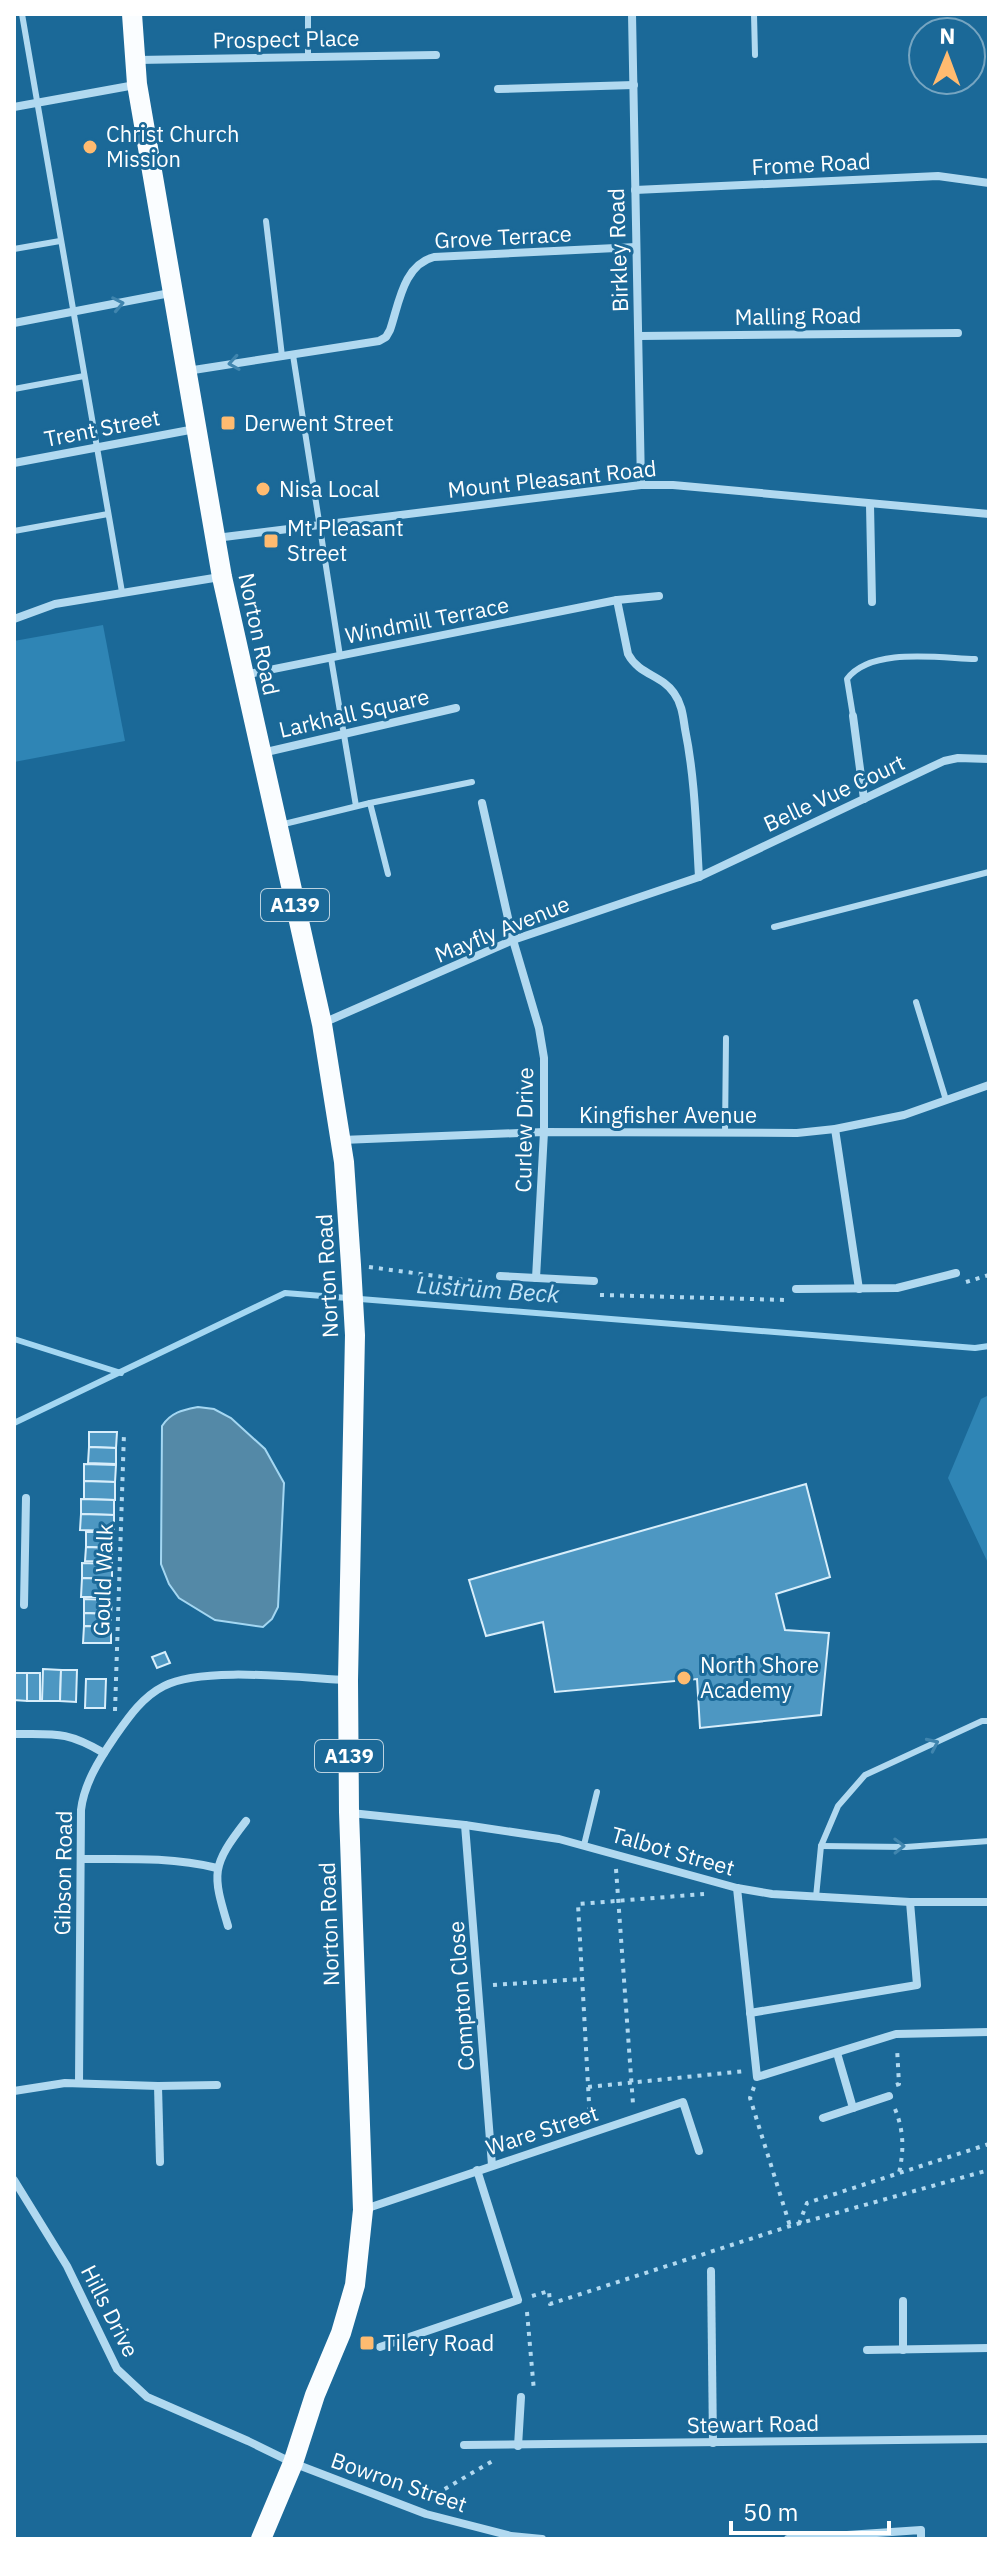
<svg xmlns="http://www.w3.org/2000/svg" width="1003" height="2553" viewBox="0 0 1003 2553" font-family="'IBM Plex Sans',sans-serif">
<rect width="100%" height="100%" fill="#1b6998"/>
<!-- green -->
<g fill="#2f85b5">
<path d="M103 625 125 741 14 762V641Z"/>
<path d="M989 1395V1565L948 1478 981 1399Z"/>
</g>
<!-- water -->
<path fill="#5489a7" stroke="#a4d7f2" stroke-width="2" d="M198 1407 214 1409 231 1418 265 1449 284 1483 278 1607 272 1619 263 1627 215 1620 179 1598 169 1584 161 1564 162 1426C171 1412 183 1410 198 1407Z"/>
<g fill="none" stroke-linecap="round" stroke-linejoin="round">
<!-- stream -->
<g stroke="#a4d7f2" stroke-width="6">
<path d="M14 1339 121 1373"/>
<path d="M14 1423 285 1293 975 1348 989 1346"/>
</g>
</g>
<!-- building -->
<g fill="#4d97c2" stroke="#d8eefb" stroke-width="2">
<path d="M89 1432H117L116 1448 89 1447Z"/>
<path d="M89 1447 116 1448V1464L88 1463Z"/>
<path d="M84 1464 116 1465 115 1482 84 1481Z"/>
<path d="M84 1481 115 1482V1500L84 1499Z"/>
<path d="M806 1484 830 1577 776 1594 785 1630 829 1633 821 1715 700 1728 697 1679 555 1692 543 1622 486 1636 469 1580Z"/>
<path d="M81 1499 114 1500V1515L81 1514Z"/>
<path d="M81 1514 114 1515V1531L80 1530Z"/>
<path d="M86 1532H113L112 1548 86 1547Z"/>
<path d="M86 1547 112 1548V1562L85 1561Z"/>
<path d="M82 1563 112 1564V1579L82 1578Z"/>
<path d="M82 1578 112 1579 111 1597H81Z"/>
<path d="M84 1599 112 1600 111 1614 84 1613Z"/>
<path d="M84 1613 111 1614V1627L84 1626Z"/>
<path d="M84 1626 111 1627V1643H83Z"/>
<path d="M165 1652 170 1663 157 1668 152 1657Z"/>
<path d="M43 1669 61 1670 60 1701H42Z"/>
<path d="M61 1670H77L76 1702 60 1701Z"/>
<path d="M14 1673H27V1701L14 1700Z"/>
<rect x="27" y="1673" width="13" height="28"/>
<path d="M86 1679H106L105 1708H85Z"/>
</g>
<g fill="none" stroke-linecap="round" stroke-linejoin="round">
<!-- path -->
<g stroke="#b1d9f0" stroke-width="4" stroke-dasharray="4 6" stroke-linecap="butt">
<path d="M369 1267 488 1283"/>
<path d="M966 1282 989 1275"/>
<path d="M600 1295 787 1300"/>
<path d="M115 1711 124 1433"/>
<path d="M616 1869 633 2104"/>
<path d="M493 1985 583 1979"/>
<path d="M896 2085 899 2084 897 2048"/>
<path d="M588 2087 745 2071"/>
<path d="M754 2087 750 2098 790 2226"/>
<path d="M895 2109C904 2131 904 2150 899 2173"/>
<path d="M590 2121 578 1904 704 1894"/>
<path d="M799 2224 807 2203 989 2144"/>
<path d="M532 2296 549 2291 550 2304 790 2226 989 2170"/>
<path d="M527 2312 534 2391"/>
<path d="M430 2501 431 2497 496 2459"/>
</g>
<!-- lane -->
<g stroke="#b1d9f0" stroke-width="6">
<path d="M22 14 122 592"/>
<path d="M308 14V55"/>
<path d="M754 14 755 55"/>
<path d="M266 221 282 356"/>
<path d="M14 249 60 241"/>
<path d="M293 355 340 656"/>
<path d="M14 389 84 376"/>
<path d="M14 531 108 514"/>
<path d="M331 658 356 806"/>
<path d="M853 716 847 679C871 647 939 658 975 659"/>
<path d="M370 803 388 874"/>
<path d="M280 825 370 803 472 782"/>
<path d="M774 927 989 872"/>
<path d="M916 1002 946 1100"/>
<path d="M725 1133 726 1038"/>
<path d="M584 1845 597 1792"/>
<path d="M821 1846 906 1847 989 1841"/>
<path d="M816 1897 821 1846 838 1806 865 1775 982 1721H989"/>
</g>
<!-- street -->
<g stroke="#b1d9f0" stroke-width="8">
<path d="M632 14 641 485"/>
<path d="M137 60 436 55"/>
<path d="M498 89 634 85"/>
<path d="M14 107 135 85"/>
<path d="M635 190 938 176 989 183"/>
<path d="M14 323 170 293"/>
<path d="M639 336 958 333"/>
<path d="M187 371 379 341 386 337 390 330C399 304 403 265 434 257L636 247"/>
<path d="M14 463 195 429"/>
<path d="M870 505 872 602"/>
<path d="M216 538 641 485H673L989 514"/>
<path d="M617 600 628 654C639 675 662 675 674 693 682 704 683 716 685 729 695 778 696 827 699 877"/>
<path d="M14 619 55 604 220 577"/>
<path d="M244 675 617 600 659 596"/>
<path d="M853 716 864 799"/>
<path d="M262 753 456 708"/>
<path d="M482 803 513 940 539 1028 544 1058V1132L536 1278"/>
<path d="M323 1023 513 940 699 877 944 761 958 758 989 759"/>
<path d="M835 1129 859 1289"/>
<path d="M342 1140 544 1132 797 1133 835 1129 904 1115 989 1085"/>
<path d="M500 1276 594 1281"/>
<path d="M796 1289 897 1288 956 1273"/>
<path d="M24 1605 26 1498"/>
<path d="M14 1734C56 1734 67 1731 104 1753"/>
<path d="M351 1813 465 1825 559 1839 737 1888 772 1894 910 1902H989"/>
<path d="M465 1825 492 2165"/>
<path d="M81 1859C127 1859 172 1857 217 1868"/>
<path d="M737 1888 757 2077 896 2034 989 2032"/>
<path d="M228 1926C212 1873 211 1866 246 1821"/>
<path d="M750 2013 917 1985 910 1902"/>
<path d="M837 2053 853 2108"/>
<path d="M79 2083 81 1810C84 1784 99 1760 114 1738 128 1718 142 1697 164 1686 201 1666 302 1678 347 1680"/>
<path d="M158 2086 160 2162"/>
<path d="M14 2091 65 2083 158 2086 217 2085"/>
<path d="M823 2118 889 2096"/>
<path d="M14 2180 67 2266 117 2369 147 2397 248 2441 293 2463 426 2514 511 2536 542 2539"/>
<path d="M365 2209 683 2102 699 2151"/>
<path d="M711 2271 713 2443"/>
<path d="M903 2301V2350"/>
<path d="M380 2347 518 2300 477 2170"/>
<path d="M867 2350 989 2348"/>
<path d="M464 2445 989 2439"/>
<path d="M518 2446 521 2397"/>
<path d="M788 2539 921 2530V2539"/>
</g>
<!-- primary -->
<path stroke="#fafdff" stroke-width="20" d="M132 14 137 84 222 577 322 1024 344 1162 351 1265 355 1335 348 1680 349 1812 363 2210 355 2285 341 2333 315 2395 293 2463 261 2539"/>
</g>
<!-- one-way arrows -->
<defs><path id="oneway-chevron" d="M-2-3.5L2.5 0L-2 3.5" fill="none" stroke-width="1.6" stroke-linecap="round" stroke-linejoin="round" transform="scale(2)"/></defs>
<g stroke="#4085ae">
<use href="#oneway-chevron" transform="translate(118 304) rotate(-11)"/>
<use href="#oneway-chevron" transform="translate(234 363) rotate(171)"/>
<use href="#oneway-chevron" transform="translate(933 1744) rotate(-25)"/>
<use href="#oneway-chevron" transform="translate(899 1846) rotate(-1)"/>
</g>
<!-- markers -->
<g fill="#ffbb70" stroke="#1b6998" stroke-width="3">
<circle cx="90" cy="147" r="8"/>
<rect x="220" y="415" width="16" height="16" rx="4"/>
<circle cx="263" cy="489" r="8"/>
<rect x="263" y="533" width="16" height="16" rx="4"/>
<circle cx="684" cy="1678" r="8"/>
<rect x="359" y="2335" width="16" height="16" rx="4"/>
</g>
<g text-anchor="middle" stroke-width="6" stroke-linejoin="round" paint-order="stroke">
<!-- shield labels -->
<g fill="#1b6998" stroke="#bbd2e0" stroke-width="2">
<rect x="261" y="889" width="68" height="32" rx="6"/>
<rect x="315" y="1740" width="68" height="32" rx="6"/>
</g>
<g font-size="20" font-weight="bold" fill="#fff">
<text x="295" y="912">A139</text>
<text x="349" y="1763">A139</text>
</g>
<!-- street labels -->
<g font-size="22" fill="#fff" stroke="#1b6998">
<text transform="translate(286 39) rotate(-1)" y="8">Prospect Place</text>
<text transform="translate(811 164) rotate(-3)" y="8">Frome Road</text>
<text transform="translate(503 237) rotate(-3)" y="8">Grove Terrace</text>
<text transform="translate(618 250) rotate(-92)" y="8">Birkley Road</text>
<text transform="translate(798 316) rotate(-1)" y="8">Malling Road</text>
<text transform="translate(102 428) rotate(-11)" y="8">Trent Street</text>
<text transform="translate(552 479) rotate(-6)" y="8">Mount Pleasant Road</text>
<text transform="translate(427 620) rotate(-11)" y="8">Windmill Terrace</text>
<text transform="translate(259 634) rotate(78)" y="8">Norton Road</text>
<text transform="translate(354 713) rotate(-13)" y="8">Larkhall Square</text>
<text transform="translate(834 793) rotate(-25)" y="8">Belle Vue Court</text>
<text transform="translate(502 929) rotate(-22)" y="8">Mayfly Avenue</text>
<text x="668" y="1123">Kingfisher Avenue</text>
<text transform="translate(524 1130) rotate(-89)" y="8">Curlew Drive</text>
<text transform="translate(327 1276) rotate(-93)" y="8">Norton Road</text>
<text transform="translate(103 1580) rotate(-88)" y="8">Gould Walk</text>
<text transform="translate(673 1851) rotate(16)" y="8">Talbot Street</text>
<text transform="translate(63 1873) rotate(-89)" y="8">Gibson Road</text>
<text transform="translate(329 1924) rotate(-92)" y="8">Norton Road</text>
<text transform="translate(461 1996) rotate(-94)" y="8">Compton Close</text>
<text transform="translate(542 2130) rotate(-18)" y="8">Ware Street</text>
<text transform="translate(110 2311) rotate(63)" y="8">Hills Drive</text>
<text transform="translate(753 2424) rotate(-1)" y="8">Stewart Road</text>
<text transform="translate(399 2482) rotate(19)" y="8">Bowron Street</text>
</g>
<!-- poi labels -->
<g font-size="22" fill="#fff" stroke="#1b6998" text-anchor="start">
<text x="106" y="142">Christ Church<tspan x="106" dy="25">Mission</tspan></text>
<text x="244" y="431">Derwent Street</text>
<text x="279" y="497">Nisa Local</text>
<text x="287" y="536">Mt Pleasant<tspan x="287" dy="25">Street</tspan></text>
<text x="700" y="1673">North Shore<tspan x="700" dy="25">Academy</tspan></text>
<text x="383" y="2351">Tilery Road</text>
</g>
<!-- water labels -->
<g font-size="24" font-style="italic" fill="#c4e5f8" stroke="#1b6998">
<text transform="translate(488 1290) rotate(4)" y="8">Lustrum Beck</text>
</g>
</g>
<!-- border -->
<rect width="1003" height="2553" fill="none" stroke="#ffffff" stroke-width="32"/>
<!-- north arrow -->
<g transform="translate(947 56) rotate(1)"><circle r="38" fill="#1b6998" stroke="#76a5c1" stroke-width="2"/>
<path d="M0-6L14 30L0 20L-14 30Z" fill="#ffbb70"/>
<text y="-12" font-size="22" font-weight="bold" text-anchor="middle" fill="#ffffff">N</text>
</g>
<!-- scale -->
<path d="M731 2521v12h158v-12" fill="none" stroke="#ffffff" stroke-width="4"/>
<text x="743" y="2521" font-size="24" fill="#ffffff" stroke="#1b6998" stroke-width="6" paint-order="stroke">50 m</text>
</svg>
